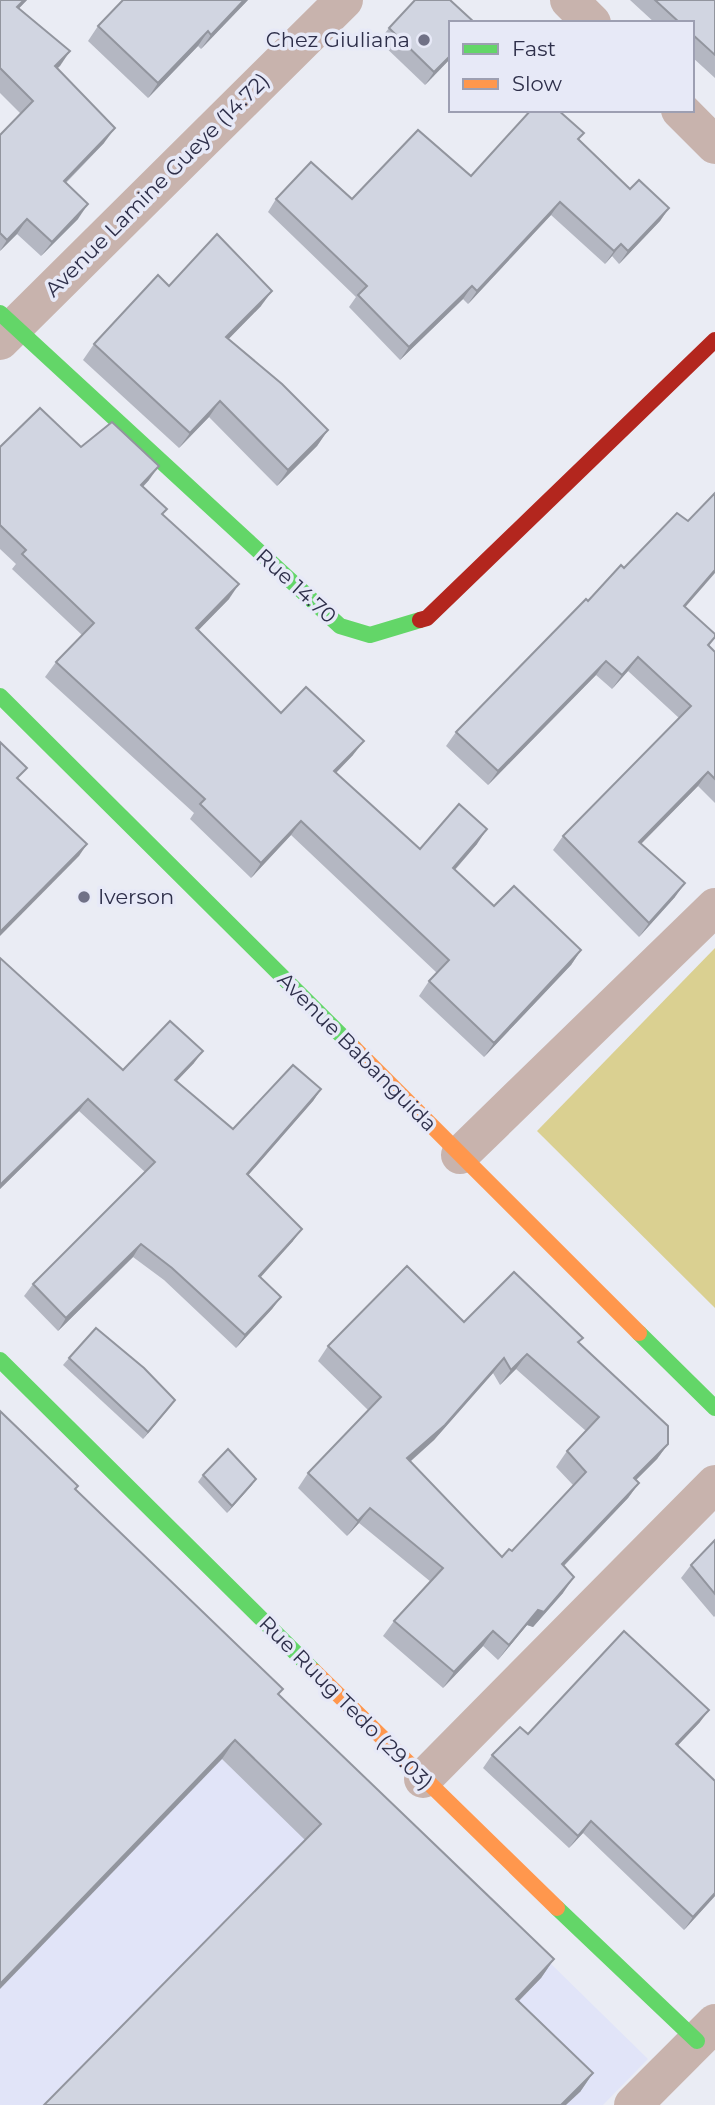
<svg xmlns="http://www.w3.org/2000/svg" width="715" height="2105" viewBox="0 0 715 2105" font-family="Montserrat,sans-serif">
<rect width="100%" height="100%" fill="#eaecf4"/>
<!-- built -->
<path fill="#e1e4f8" d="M0 1424 648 2059 603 2105H0Z"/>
<!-- green -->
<path fill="#dad091" d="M715 948V1308L537 1131Z"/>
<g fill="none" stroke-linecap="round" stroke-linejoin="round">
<!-- street -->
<g stroke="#c8b3ad" stroke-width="38">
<path d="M569 0 592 23"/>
<path d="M680 110 715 145"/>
<path d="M0 341 344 0"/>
<path d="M460 1155 715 907"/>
<path d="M423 1779 715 1484"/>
<path d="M633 2105 715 2023"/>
</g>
<!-- fast -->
<g stroke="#63d668" stroke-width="16">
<path d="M0 313 340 626 370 635 420 620"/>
<path d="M0 696 354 1048"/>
<path d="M639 1333 715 1408"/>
<path d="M0 1360 314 1671"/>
<path d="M557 1908 697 2041"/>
</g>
<!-- slow -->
<g stroke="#ff974d" stroke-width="16">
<path d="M354 1048 639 1333"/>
<path d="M314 1671 557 1908"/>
</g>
<!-- jam -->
<path stroke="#b3261e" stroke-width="16" d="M420 620 427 618 715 340"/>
</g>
<!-- wall -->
<g fill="#b4b7c2" fill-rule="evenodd">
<path d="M0 0H27L19 8 70 51 57 68 104 143 66 183 78 219 41 256 17 234 0 251V135L21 114 0 93Z"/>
<path d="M248 0 201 49 198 46 148 98 88 41 98 26Z"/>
<path d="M630 0H715V78L692 57V23H655Z"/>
<path d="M389 28 451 58 425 85 379 41Z"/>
<path d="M579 139 630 189 669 208 660 221 619 264 612 256 605 264 551 215 468 304 463 299 400 360 349 307 356 297 268 212 276 199H352L471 176Z"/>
<path d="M169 286 261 306 228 339 328 430 317 446 277 486 209 417 179 448 83 360 94 344Z"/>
<path d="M0 447H81L149 480 143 487 163 515 229 599 198 630 281 713 353 755 336 773 420 849 477 844 455 870 494 906 581 950 571 965 484 1057 419 996 429 981 437 973 291 835 251 878 190 819 194 813 45 677 56 662 82 635 12 569 16 564 0 549Z"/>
<path d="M624 568 685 607 715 638 709 646 715 652V803L698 786 641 844 675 897 639 937 553 850 563 836 679 718 628 671 612 689 596 675 488 785 446 746 456 732 588 601Z"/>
<path d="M0 958 123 1070 194 1063 176 1082 233 1129 321 1089 313 1101 248 1175 293 1241 260 1277 281 1297 272 1309 236 1348 164 1280 133 1257 58 1331 24 1296 33 1284 145 1172 79 1111 0 1189Z"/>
<path d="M464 1322 579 1343 668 1444 657 1459 636 1480 639 1483 628 1498 564 1566 563 1593 533 1627 527 1625 498 1660 483 1646 443 1688 383 1636 394 1621 431 1582 359 1523 347 1536 298 1488 308 1473 368 1410 318 1361 328 1346ZM516 1369 586 1431 567 1451 556 1467 573 1485 512 1551 502 1557 410 1462 434 1440 493 1373 500 1385Z"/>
<path d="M69 1358 170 1407 143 1439 63 1365Z"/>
<path d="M203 1475 256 1479 251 1486 227 1513 198 1482Z"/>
<path d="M76 1490 279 1695 554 1959 541 1978 519 2001 593 2073 580 2092 305 1840 222 1759Z"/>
<path d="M715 1540V1616L714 1617 681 1578 691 1565Z"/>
<path d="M700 1722 677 1746 715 1896 684 1930 583 1833 569 1848 483 1768 492 1755 528 1734Z"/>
</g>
<!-- shaded-wall -->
<g fill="#92959e">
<path d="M24 0H27L7 21 17 7Z"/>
<path d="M244 0H248L201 49 211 35Z"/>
<path d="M208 31 198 46 148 98 158 83Z"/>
<path d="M70 51 60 66 45 80 55 66Z"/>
<path d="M451 55V58L425 85 434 72Z"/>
<path d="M115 128 104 143 53 195 64 181Z"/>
<path d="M560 202 551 215 468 304 477 291Z"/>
<path d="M88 204 78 219 41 256 52 242Z"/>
<path d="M669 208 660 221 619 264 628 251Z"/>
<path d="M27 219 17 234 0 251 7 240Z"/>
<path d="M621 244 612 256 605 264 614 251Z"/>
<path d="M472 286 463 299 400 360 409 347Z"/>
<path d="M272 291 261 306 215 353 226 337Z"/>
<path d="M220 401 209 417 179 448 190 433Z"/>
<path d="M328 430 317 446 277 486 288 470Z"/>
<path d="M159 466 149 480 131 499 141 485Z"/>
<path d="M715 570V573L674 620 684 606Z"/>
<path d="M239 584 229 599 186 643 196 628Z"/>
<path d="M638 657 628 671 612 689 622 675Z"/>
<path d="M606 661 596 675 488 785 498 771Z"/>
<path d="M364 741 353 755 324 785 334 771Z"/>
<path d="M708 772 698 786 629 856 639 842Z"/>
<path d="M301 821 291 835 251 878 261 863Z"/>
<path d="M487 829 477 844 443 883 453 868Z"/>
<path d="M87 844 79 856 0 936V932Z"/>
<path d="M685 883 675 897 639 937 649 923Z"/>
<path d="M581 950 571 965 484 1057 494 1043Z"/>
<path d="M203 1051 194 1063 166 1092 175 1080Z"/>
<path d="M321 1089 313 1101 238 1187 247 1174Z"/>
<path d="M88 1099 79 1111 0 1189V1185Z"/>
<path d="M302 1229 293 1241 251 1288 259 1276Z"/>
<path d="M141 1244 133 1257 58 1331 66 1318Z"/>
<path d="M281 1297 272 1309 236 1348 245 1335Z"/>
<path d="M527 1354 516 1369 500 1385 511 1370Z"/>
<path d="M504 1358 493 1373 434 1440 396 1474 407 1458Z"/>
<path d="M175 1400 170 1407 143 1439 148 1432Z"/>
<path d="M668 1444 657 1459 623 1493 634 1478Z"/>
<path d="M256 1479 251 1486 227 1513 232 1506Z"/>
<path d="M639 1483 628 1498 551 1579 562 1564Z"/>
<path d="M370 1508 359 1523 347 1536 358 1521Z"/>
<path d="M574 1577 563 1593 533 1627 527 1625 498 1660 509 1645 538 1610Z"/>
<path d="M493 1631 483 1646 443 1688 454 1672Z"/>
<path d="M709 1710 700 1722 667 1757 676 1744Z"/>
<path d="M235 1740 222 1759 0 1989V1984Z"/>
<path d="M591 1821 583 1833 569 1848 578 1836Z"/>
<path d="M715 1893V1896L684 1930 693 1917Z"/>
<path d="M554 1959 541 1978 503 2017 516 1999Z"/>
<path d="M593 2073 580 2092 566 2105H561Z"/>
</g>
<!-- building -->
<g fill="#d1d5e1" stroke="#92959e" stroke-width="2" fill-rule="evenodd">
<path d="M0 0H24L17 7 70 51 55 66 115 128 64 181 88 204 52 242 27 219 7 240 0 233V135L33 101 0 68Z"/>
<path d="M123 0H244L211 35 208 31 158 83 98 26Z"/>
<path d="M415 0H450L475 23H451V55L434 72 389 28Z"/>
<path d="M655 0H715V55L692 34V23H680Z"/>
<path d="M531 110H558L584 133 578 139 630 189 639 180 669 208 628 251 621 244 614 251 560 202 477 291 472 286 409 347 358 295 367 286 276 199 311 162 352 199 418 130 471 176Z"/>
<path d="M217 234 272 291 226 337 282 384 328 430 288 470 220 401 190 433 94 344 158 275 169 286Z"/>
<path d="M40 408 81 447 112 422 159 466 141 485 167 509 162 514 239 584 196 628 281 713 306 687 364 741 334 771 420 849 459 804 487 829 453 868 494 906 514 886 581 950 494 1043 429 981 449 960 301 821 261 863 200 804 205 799 56 662 94 623 22 554 26 550 0 525V447Z"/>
<path d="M715 493V570L684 606 715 634V637L708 645 715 652V779L708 772 639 842 685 883 649 923 563 836 691 706 638 657 622 675 606 661 498 771 456 732 586 599 588 601 621 565 624 568 677 513 688 521Z"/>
<path d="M0 742 27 768 17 778 87 844 0 932Z"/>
<path d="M0 958 123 1070 170 1021 203 1051 175 1080 233 1129 293 1065 321 1089 247 1174 302 1229 259 1276 281 1297 245 1335 172 1268 141 1244 66 1318 33 1284 155 1162 88 1099 0 1185Z"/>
<path d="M407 1266 464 1322 514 1272 583 1338 578 1342 668 1426V1444L634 1478 639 1483 562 1564 574 1577 544 1612 538 1610 509 1645 493 1631 454 1672 394 1621 443 1568 370 1508 358 1521 308 1473 381 1397 328 1346ZM527 1354 599 1417 567 1451 586 1472 512 1551 509 1549 502 1557 407 1458 445 1425 504 1358 511 1370Z"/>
<path d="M96 1328 144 1368 175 1400 148 1432 69 1358Z"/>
<path d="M0 1411 78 1486 75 1489 283 1689 278 1694 554 1959 516 1999 593 2073 561 2105H44L321 1824 235 1740 0 1984Z"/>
<path d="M228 1449 256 1479 232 1506 203 1475Z"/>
<path d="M715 1540V1594L691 1565Z"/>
<path d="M624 1631 709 1710 676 1744 715 1781V1893L693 1917 591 1821 578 1836 492 1755 520 1727 528 1734Z"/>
</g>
<!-- markers -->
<g fill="#707186" stroke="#e7e9f7" stroke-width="2.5">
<circle cx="424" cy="40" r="7"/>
<circle cx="84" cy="897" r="7"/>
</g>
<g text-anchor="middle" stroke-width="7" stroke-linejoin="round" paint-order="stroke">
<!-- poi labels -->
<g font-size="21" fill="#2e2f4a" stroke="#e7e9f7" text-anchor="end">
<text x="410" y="47">Chez Giuliana</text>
<text x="98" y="904" text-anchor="start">Iverson</text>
</g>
<!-- street labels -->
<g font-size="21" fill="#2e2f4a" stroke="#e7e9f7">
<text transform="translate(157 185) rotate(-45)" y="7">Avenue Lamine Gueye (14.72)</text>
<text transform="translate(296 586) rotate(42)" y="7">Rue 14.70</text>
<text transform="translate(357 1052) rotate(45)" y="7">Avenue Babanguida</text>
<text transform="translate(346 1703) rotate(45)" y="7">Rue Ruug Tedo (29.03)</text>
</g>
</g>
<!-- legend -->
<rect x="449" y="21" width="245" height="91" fill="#e7e9f7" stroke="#9d9fb2" stroke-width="2"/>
<rect x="463" y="44" width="35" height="10" fill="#63d668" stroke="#9d9fb2" stroke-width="2"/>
<text x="512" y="56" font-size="21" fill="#2e2f4a">Fast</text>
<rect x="463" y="79" width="35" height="10" fill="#ff974d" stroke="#9d9fb2" stroke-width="2"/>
<text x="512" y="91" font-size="21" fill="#2e2f4a">Slow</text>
</svg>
